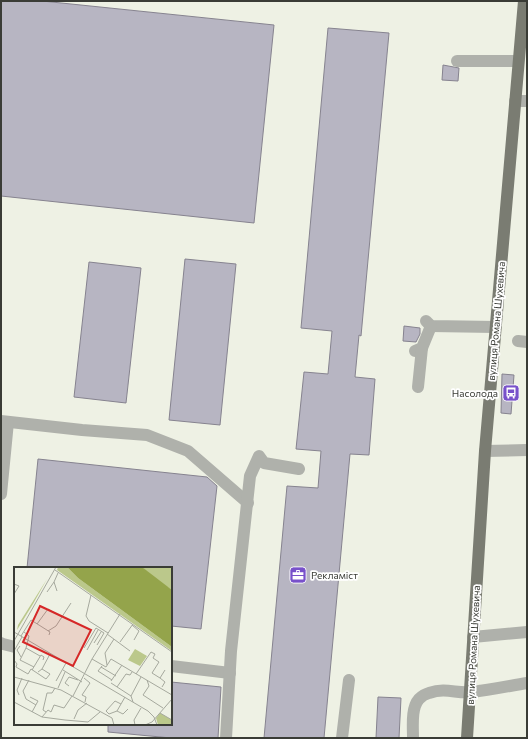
<svg xmlns="http://www.w3.org/2000/svg" width="528" height="739" viewBox="0 0 528 739" font-family="Commissioner,sans-serif">
<rect width="100%" height="100%" fill="#eef1e4"/>
<!-- building -->
<g fill="#b7b5c2" stroke="#86838f">
<path d="M1 1H42L274 25 254 223 1 196Z"/>
<path d="M328 28 389 33 361 336 359 335 355 377 375 379 369 455 350 454 324 738H264L287 486 318 488 321 451 296 449 304 372 328 374 332 331 301 328Z"/>
<path d="M443 65 459 68 458 81 442 80Z"/>
<path d="M185 259 236 264 220 425 169 420Z"/>
<path d="M89 262 141 268 126 403 74 397Z"/>
<path d="M404 326 420 328V334L416 342 403 341Z"/>
<path d="M502 374 514 375 511 414 501 413Z"/>
<path d="M38 459 207 477 217 486 201 629 171 626V568H27Z"/>
<path d="M171 682 221 687 218 738H171L108 732V724H171Z"/>
<path d="M378 697 401 698 399 738H376Z"/>
</g>
<g fill="none" stroke-linecap="round" stroke-linejoin="round">
<!-- minor -->
<g stroke="#afb1ab" stroke-width="12">
<path d="M457 61H518"/>
<path d="M515 101H527"/>
<path d="M426 321 431 326 495 327"/>
<path d="M518 341 527 342"/>
<path d="M415 351 422 348 431 326"/>
<path d="M418 387 422 348"/>
<path d="M1 421 82 430 147 435 188 451 248 503"/>
<path d="M485 451 527 450"/>
<path d="M1 494 8 422"/>
<path d="M473 637 527 632"/>
<path d="M1 643 3 644 15 647"/>
<path d="M171 666 230 673"/>
<path d="M226 738 231 651 250 476 259 456 264 463 299 469"/>
<path d="M342 738 349 680"/>
<path d="M413 738C413 726 411 708 419 699 422 696 425 694 429 693 447 687 456 694 472 692 490 690 509 686 527 683"/>
</g>
<!-- major -->
<path stroke="#7a7c72" stroke-width="12" d="M467 738 485 451 524 1"/>
</g>
<!-- icons -->
<defs>
<g id="bus-square" transform="scale(0.9)"><rect x="-9" y="-9" width="18" height="18" rx="4" fill="#7851ca" stroke="#fff"/><path d="M-5-6H5V4H4V6H2V4H-2V6H-4V4H-5ZM-3.5-4V0h7V-4ZM-3.5 1.2v1.5H-2V1.2ZM2 1.2v1.5H3.5V1.2Z" fill="#fff"/></g>
<g id="office-square" transform="scale(0.9)"><rect x="-9" y="-9" width="18" height="18" rx="4" fill="#7851ca" stroke="#fff"/><path d="M-6-3h4V-5.5h4V-3h4V5H-6ZM-1-4.5V-3h2v-1.5ZM-6 0V1H6V0Z" fill="#fff"/></g>
</defs>
<g fill-rule="evenodd">
<use href="#bus-square" x="511" y="393"/>
<use href="#office-square" x="298" y="575"/>
</g>
<g text-anchor="middle" stroke-width="3.5" stroke-linejoin="round" paint-order="stroke">
<!-- street labels -->
<g font-size="10" fill="#3a3c36" stroke="#fff">
<text transform="translate(496 321) rotate(-85)" y="4">вулиця Романа Шухевича</text>
<text transform="translate(473 645) rotate(-87)" y="4">вулиця Романа Шухевича</text>
</g>
<!-- poi labels -->
<g font-size="10" fill="#3a3c36" stroke="#fff" text-anchor="end">
<text x="498" y="397">Насолода</text>
<text x="311" y="579" text-anchor="start">Рекламіст</text>
</g>
</g>
<!-- overview -->
<g transform="translate(14 567)">
<rect width="158" height="158" fill="#eef1e4"/>
<path d="M44 0H53L64 11 158 80V84L43 3ZM128 0H158V23L141 12ZM33 12 19 37 3 63 4 58ZM121 82 133 89 126 99 114 93ZM146 146 158 153V158H144L142 151Z" fill="#bbc88b"/>
<path d="M53 0H128L158 23V80L64 11Z" fill="#94a44b"/>
<path fill="none" stroke="#a6a99e" stroke-width="1" d="M41 3 158 85M0 17 5 19 0 27M43 24 40 15 44 6M33 25 40 15M77 28 72 49 75 54 94 66M17 53 36 65 35 68M23 57 34 42 48 50M118 58 125 64 120 73M34 64 42 59 57 36M0 65 134 144 140 150 143 158M10 65 15 69 12 81 26 89M93 67 116 84M7 69 17 53M0 74 42 0M106 75 119 57M80 76 87 65M6 79 3 83 7 90M12 81 6 93 20 100M70 81 82 61 90 66 83 78M73 83 84 63M0 84 8 70M78 92 92 100 97 92 158 128M0 93 3 97 2 100 14 107 17 102 32 112 36 107 28 102 24 105M93 98 91 86 100 72M88 99 84 104 98 113M87 100 102 109M28 102 36 87M18 103 27 88 30 90 29 93M49 103 68 115M122 107 137 85 141 87 139 91 145 95 138 106 146 111M0 110 47 123 98 151 100 158M70 111 76 116 68 128 72 130 71 135M15 113 9 124 12 132 22 138M133 113 135 119 129 128 149 141M42 114 52 96M97 114 108 98M97 116 117 129 119 135M55 119 51 116 55 110 64 113M103 120 112 107 116 108 118 105M148 120 151 115 146 111 151 103M44 121 51 105M5 128 3 123 8 111M59 129 78 92 106 47M117 129 127 110M16 130 24 134 18 145M0 135 28 150 51 153 74 155 86 145M92 144 95 147 103 144 111 130M92 144 101 134 107 137M103 144 109 147 114 142M32 145 29 143 33 126H38L41 121M146 146 158 153M28 150 34 143 37 145 40 138 50 141 58 129M60 152 64 143 73 136M121 158 120 153 127 141M131 158 138 155 158 132"/>
<path fill="#d62828" fill-opacity="0.15" stroke="#d62828" stroke-width="2" d="M26 39 77 63 59 99 9 75Z"/>
<rect width="158" height="158" fill="none" stroke="#3a3c36" stroke-width="2"/>
</g>
<!-- border -->
<rect width="528" height="739" fill="none" stroke="#3a3c36" stroke-width="4"/>
</svg>
